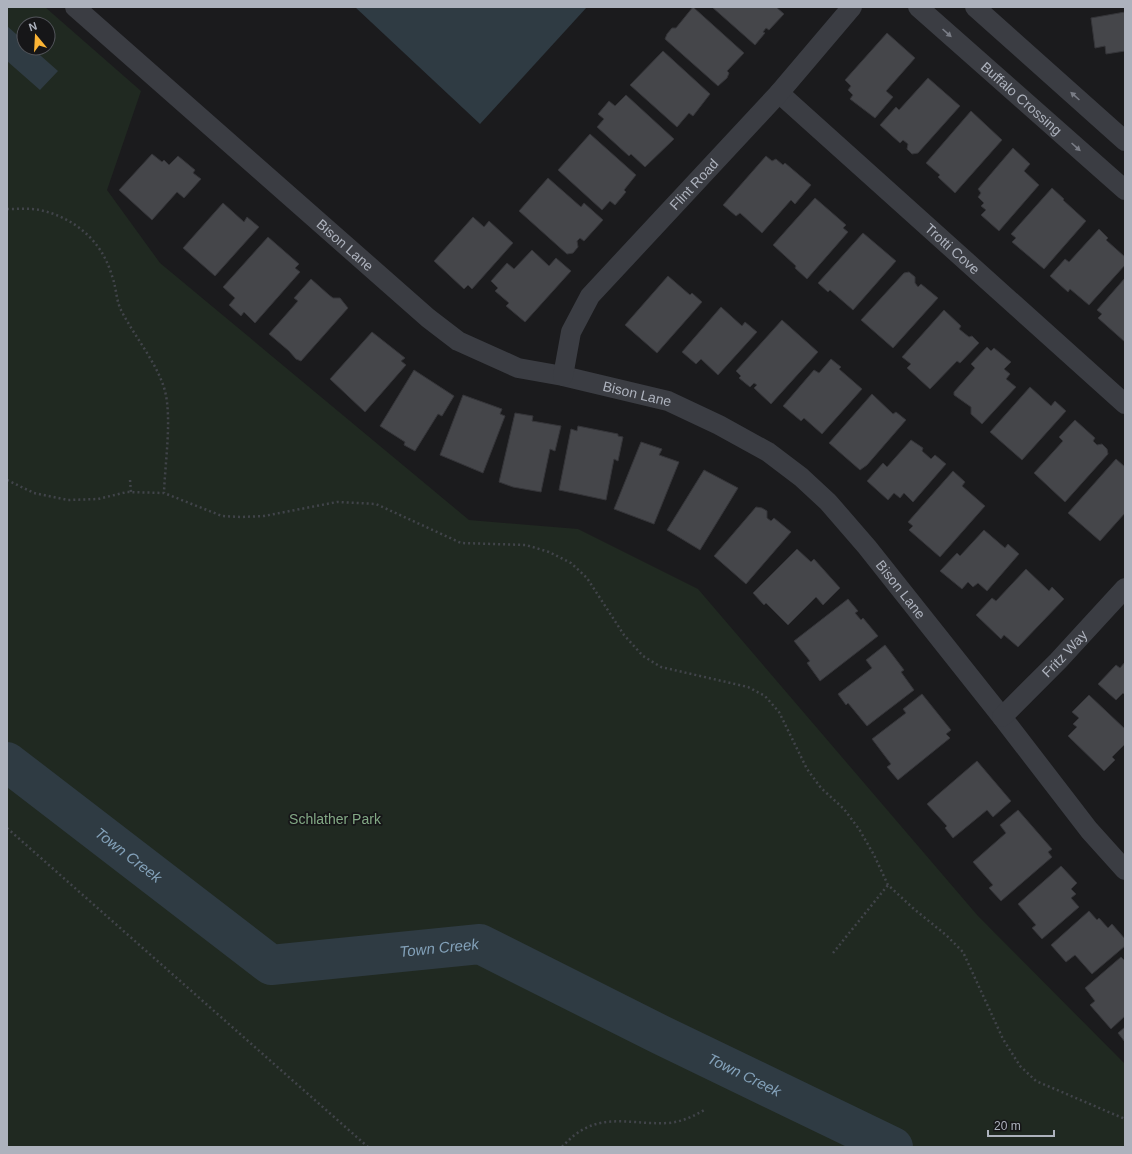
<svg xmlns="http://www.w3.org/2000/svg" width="1132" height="1154" viewBox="0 0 1132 1154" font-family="Helvetica,sans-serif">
<rect width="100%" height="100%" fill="#1b1b1d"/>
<!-- green -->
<path fill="#202921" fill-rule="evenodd" d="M7 7H45L141 91 107 190 160 263 469 520 578 529 698 589 978 916 1125 1064V1147H7ZM24 24H48V48H24Z"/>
<!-- water -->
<g fill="#2f3b43">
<path d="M355 7H587L480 124Z"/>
<path d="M7 26 24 41V48H32L58 71 40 90 7 61Z"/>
</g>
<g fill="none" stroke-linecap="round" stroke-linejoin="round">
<!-- river -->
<path stroke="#2f3b43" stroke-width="40" id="s1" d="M7 762 271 965 480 944 661 1035 893 1147"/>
</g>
<!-- building -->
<g fill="#45464a" stroke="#353539">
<path d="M693 7 744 53 727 71 729 73 727 78 718 86 665 39 667 34 672 28H676Z"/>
<path d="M712 7H776L784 14 769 30 766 28 763 32 765 33 755 45Z"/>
<path d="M1125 12V51L1106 54 1105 46 1095 48 1091 18Z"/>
<path d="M887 33 915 58 886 91 893 97 875 118 850 99 853 95 848 90 851 86 845 80Z"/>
<path d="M663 51 710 94 693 116 689 113 677 127 630 85Z"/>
<path d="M928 78 960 106 918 153 912 154 907 149 908 144 903 140 900 143 880 125 896 107 899 110Z"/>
<path d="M626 95 674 139 645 167 631 154 629 156 597 127 604 119 598 114 609 101 615 106Z"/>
<path d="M971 111 1002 140 955 193 938 177 940 175 926 163Z"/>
<path d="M590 134 636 175 624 190 626 192 615 205 610 201 602 210 558 170Z"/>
<path d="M1013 148 1030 164 1024 171 1039 185 999 231 981 215 986 210 981 206 984 203 978 197 981 193 978 189Z"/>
<path d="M152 154 162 162 164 160 169 165 178 156 195 170 193 173 201 179 184 198 177 192 152 220 119 190Z"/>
<path d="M766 156 772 161 776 159 783 165 785 163 811 185 795 204 791 200 762 233 740 213 736 216 723 205Z"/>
<path d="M548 178 581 207 584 203 603 220 584 241 580 238 577 241 578 247 573 253 567 254 519 211Z"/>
<path d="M1052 188 1064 199 1063 200 1086 221 1044 269 1012 242 1016 238 1011 234Z"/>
<path d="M815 198 846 225 843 228 848 232 807 279 795 268 796 266 773 245Z"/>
<path d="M223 203 244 222 247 217 259 227 215 276 183 248Z"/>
<path d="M473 217 484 227 489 221 513 243 472 289 468 285 464 289 434 261Z"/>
<path d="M1099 229 1108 238 1106 240 1125 257V265L1089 305 1070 289 1068 292 1050 276 1065 259 1069 262Z"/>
<path d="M863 233 896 261 853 310 830 290 828 292 818 283Z"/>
<path d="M268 237 299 264 295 268 300 272 255 323 244 312 241 316 229 305 235 298 223 287Z"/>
<path d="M532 250 549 266 556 258 571 271 525 322 506 306 509 303 495 291 498 288 491 281 507 263 514 269Z"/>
<path d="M909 272 915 277V283L918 287 921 284 938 298 893 348 861 320 904 273Z"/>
<path d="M668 276 690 295 692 293 702 302 657 353 625 325Z"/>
<path d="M1125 278V342L1098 318 1102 314 1097 310Z"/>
<path d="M311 279 329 295 333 298H340L348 308 301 361 296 359 289 351 269 334 298 301 294 298Z"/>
<path d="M721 307 742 326 745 322 757 332 718 375 701 359 696 364 682 352Z"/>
<path d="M944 310 961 326 959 329 969 337 972 336 979 343 960 363 957 361 930 389 907 368 911 364 902 357Z"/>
<path d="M782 320 818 352 771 404 754 388 757 385 754 383 750 387 739 378 741 376 736 371Z"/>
<path d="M372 332 405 358 401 361 406 365 365 412 330 379Z"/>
<path d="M987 347 991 351 994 348 1011 362 1004 369 1010 374 1006 379 1016 387 982 424 971 414V407L954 395V392L975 368 971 364Z"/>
<path d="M831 359 841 367 839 369 862 389 822 434 804 418 801 421 783 406 814 370 819 373Z"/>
<path d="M414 370 454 396 442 416 438 414 415 451 404 445 405 442 380 426Z"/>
<path d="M1030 387 1051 406 1055 401 1066 411 1022 460 990 432Z"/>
<path d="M872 394 893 414 896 412 906 420 867 465 860 470 829 443Z"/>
<path d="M463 395 502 409 500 414 505 416 483 473 440 455Z"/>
<path d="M515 413 533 416 532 421 561 426 555 451 550 449 541 492 513 487 499 482Z"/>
<path d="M1075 420 1095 438 1093 441 1097 445 1102 444 1107 449 1108 454 1065 502 1034 473 1063 441 1059 437Z"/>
<path d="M578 426 618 434V436L623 437 618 461 614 459 606 500 559 490 571 429 577 431Z"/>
<path d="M911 440 923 448 922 451 931 459 935 455 946 464 913 502 904 493 900 498 894 493 888 500 867 481 883 463 887 467Z"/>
<path d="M641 442 662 449 659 455 679 462 654 524 614 509Z"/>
<path d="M1116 459 1125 467V513L1100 541 1068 513Z"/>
<path d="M704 470 738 488 700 550 667 530Z"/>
<path d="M953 471 965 482 962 486 985 506 940 557 909 530 913 526 908 522Z"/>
<path d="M756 507 762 508 767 511V518L771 521 774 518 791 532 746 584 714 556Z"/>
<path d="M984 530 1005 548 1008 544 1019 554 987 591 978 583 973 587 968 582 962 589 940 571 957 553 960 556Z"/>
<path d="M797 549 811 562 814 559 840 588 823 605 816 597 788 625 766 603 764 605 753 593Z"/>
<path d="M1026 569 1049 591 1052 587 1064 599 1018 647 1004 635 1001 639 976 615 992 598 996 601Z"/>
<path d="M848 599 858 611 855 613 861 620 863 618 878 636 820 681 807 663 810 661 794 641Z"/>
<path d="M885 645 904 670 901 672 914 690 867 726 848 703 846 705 838 694 872 668 866 660Z"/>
<path d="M1125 662V695L1123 693 1116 700 1098 684 1116 665 1120 668Z"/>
<path d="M922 694 951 730 946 734 950 738 898 780 887 767 891 764 872 739 906 713 903 709Z"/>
<path d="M1089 695 1125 729V744L1112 757 1115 760 1104 771 1068 736 1077 727 1073 724 1079 718 1072 712Z"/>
<path d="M977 761 1011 801 993 817 987 810 953 838 945 828 947 826 927 804Z"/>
<path d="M1018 810 1052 849 1048 852 1052 857 1001 901 989 888 993 885 973 862 1006 833 1000 825Z"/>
<path d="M1061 866 1077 883 1071 889 1076 894 1071 898 1079 907 1042 939 1032 928 1036 925 1018 904Z"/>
<path d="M1089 911 1097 920 1099 918 1108 928 1112 924 1125 939V946L1092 974 1075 955 1066 962 1051 945Z"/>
<path d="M1121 957 1125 961V1016L1111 1029 1090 1005 1095 1001 1085 988Z"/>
<path d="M1125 1027V1042L1118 1033Z"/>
</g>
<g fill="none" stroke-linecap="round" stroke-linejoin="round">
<!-- path -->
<g stroke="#41444a" stroke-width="2.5" stroke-dasharray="2 3" stroke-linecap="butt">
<path d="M7 209C18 209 30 208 40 210 75 218 102 241 112 276 116 286 116 298 120 308 133 335 157 362 165 391 172 419 165 463 164 493"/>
<path d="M7 480 34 493 68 500 98 499 127 492 164 493 222 516 241 517 264 516 337 502 376 504 461 543 526 545 549 552 571 563 587 578 624 635 643 656 661 667 748 687 765 696 779 712 807 769 821 788 844 809 859 829 874 855 888 885 914 909 946 935 963 952 1003 1039 1020 1066 1036 1081 1125 1119"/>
<path d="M130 480 131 492"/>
<path d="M7 828 368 1147"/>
<path d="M833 953 888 885"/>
<path d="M562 1147C596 1109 625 1125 668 1123 682 1122 694 1116 706 1109"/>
</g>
<!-- street -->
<g stroke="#3b3d43" stroke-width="20">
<path id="s2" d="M75 7 428 318 458 341 518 368 563 376 668 401 719 425 768 452 801 477 828 502 867 547 1002 717 1089 830 1125 870"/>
<path id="s3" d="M918 7 1125 190"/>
<path d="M975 7 1125 141"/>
<path id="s4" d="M779 93 1125 404"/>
<path id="s5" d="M563 376 571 332 590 296 779 93 852 7"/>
<path id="s6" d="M1002 717 1058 661 1125 588"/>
</g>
</g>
<!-- one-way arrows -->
<defs><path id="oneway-solid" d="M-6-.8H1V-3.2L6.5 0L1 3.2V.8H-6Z"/></defs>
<g fill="#7a7d86">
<use href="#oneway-solid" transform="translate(947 33) rotate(42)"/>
<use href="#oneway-solid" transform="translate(1075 96) rotate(-138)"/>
<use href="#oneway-solid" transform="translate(1076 147) rotate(42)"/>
</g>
<g text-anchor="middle" stroke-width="3.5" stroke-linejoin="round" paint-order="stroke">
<!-- street labels -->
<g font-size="14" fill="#adb2bd" stroke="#161618">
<text dy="5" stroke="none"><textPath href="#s3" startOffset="138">Buffalo Crossing</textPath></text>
<text dy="5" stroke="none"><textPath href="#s5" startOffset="238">Flint Road</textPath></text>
<text dy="5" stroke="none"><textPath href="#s2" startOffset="360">Bison Lane</textPath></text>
<text dy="5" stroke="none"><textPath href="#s4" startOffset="233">Trotti Cove</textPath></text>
<text dy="5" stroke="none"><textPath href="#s2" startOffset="696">Bison Lane</textPath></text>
<text dy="5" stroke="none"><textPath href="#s2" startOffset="1032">Bison Lane</textPath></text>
<text dy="5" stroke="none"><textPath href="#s6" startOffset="89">Fritz Way</textPath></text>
</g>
<!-- park labels -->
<g font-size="14" fill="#83a985" stroke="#161618">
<text x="335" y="824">Schlather Park</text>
</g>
<!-- water labels -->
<g font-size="15" font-style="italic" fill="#83a1b9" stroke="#161618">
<text dy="5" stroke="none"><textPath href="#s1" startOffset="153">Town Creek</textPath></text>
<text dy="5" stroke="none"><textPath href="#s1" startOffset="502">Town Creek</textPath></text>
<text dy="5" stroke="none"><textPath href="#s1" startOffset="838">Town Creek</textPath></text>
</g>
</g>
<!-- border -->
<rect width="1132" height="1154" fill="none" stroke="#adb2bd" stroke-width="16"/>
<!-- north arrow -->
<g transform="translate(36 36) rotate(342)"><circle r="19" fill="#161618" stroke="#52545a"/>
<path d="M0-3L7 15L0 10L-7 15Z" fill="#fbb435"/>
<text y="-6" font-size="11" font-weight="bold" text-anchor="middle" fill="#adb2bd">N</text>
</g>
<!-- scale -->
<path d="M988 1130v6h66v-6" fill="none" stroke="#adb2bd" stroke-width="2"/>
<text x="994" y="1130" font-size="12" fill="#adb2bd" stroke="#161618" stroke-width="3" paint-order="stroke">20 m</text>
</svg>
